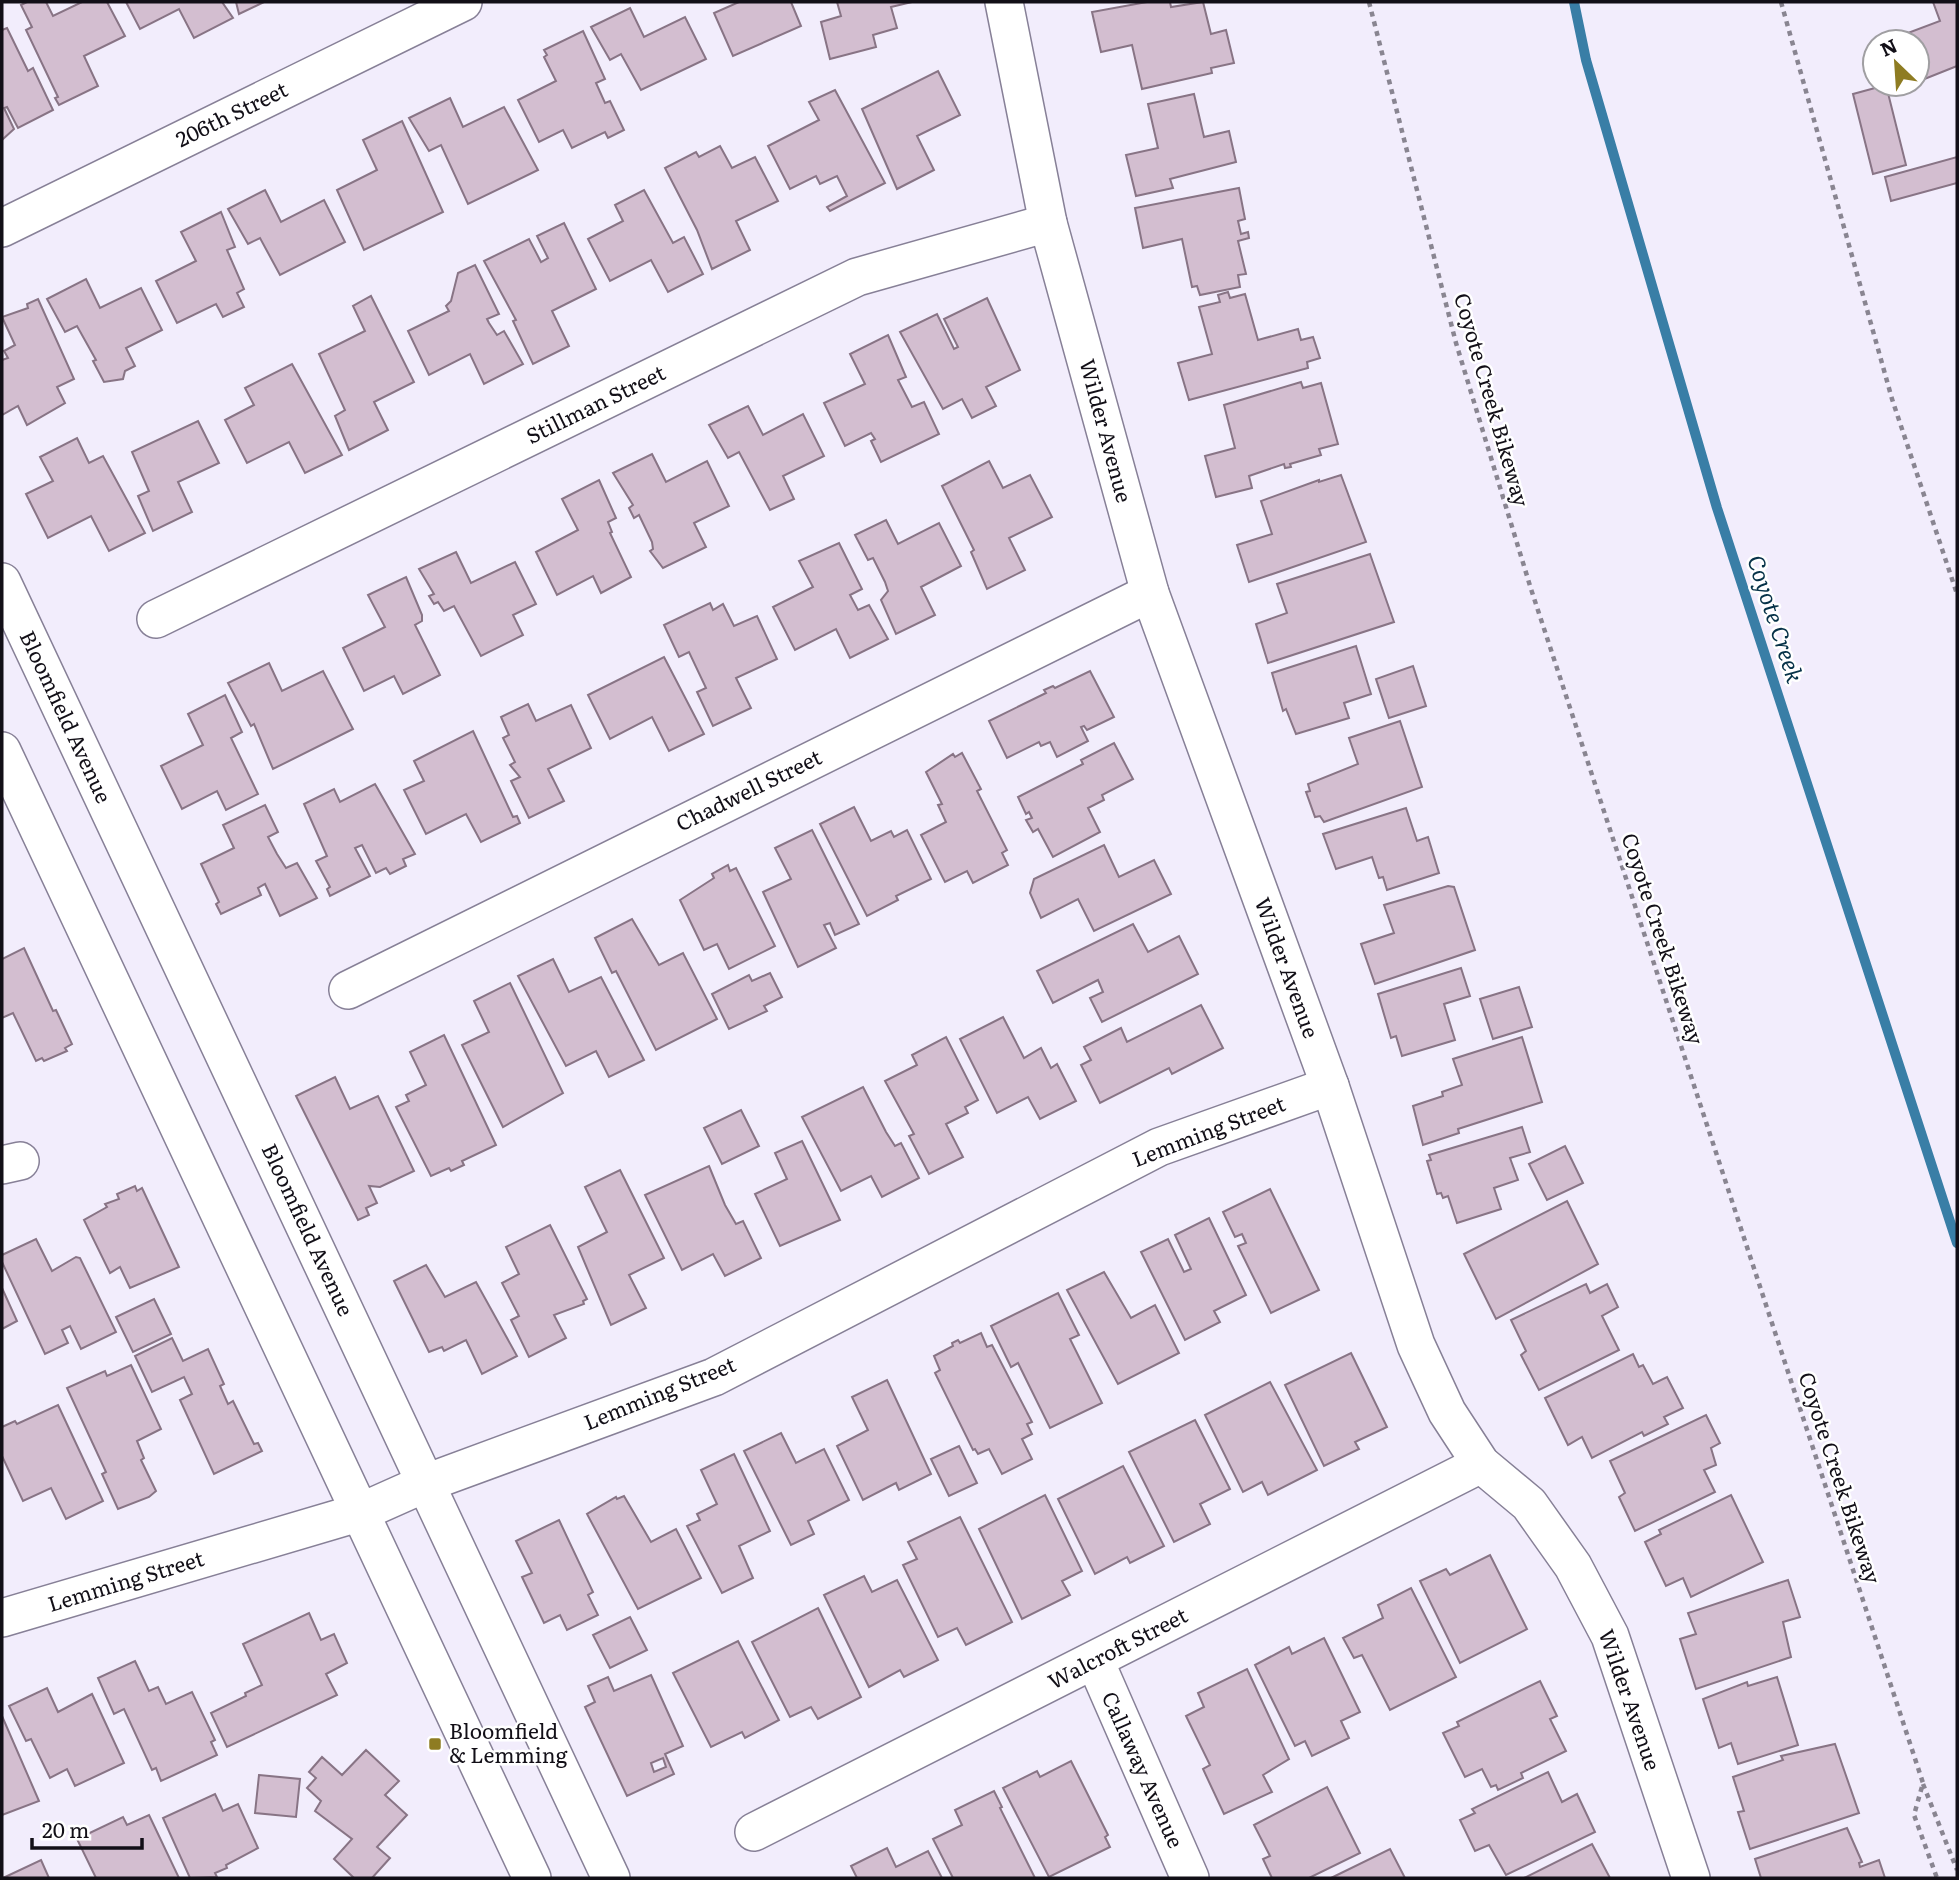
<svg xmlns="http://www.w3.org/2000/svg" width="1959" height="1880" viewBox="0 0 1959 1880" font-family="Literata,serif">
<rect width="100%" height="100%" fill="#f2edfc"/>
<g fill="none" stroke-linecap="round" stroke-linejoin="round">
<!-- stream -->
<path stroke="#397ea6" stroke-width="10" d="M1574 2 1586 60 1717 508 1957 1243"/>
</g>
<!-- building -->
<g fill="#d3bed0" stroke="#887485" stroke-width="2" fill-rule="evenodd">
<path d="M27 2H46L53 16 82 2H107L125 36 84 56 98 86 59 105 55 98 58 97 26 30 32 27 21 5Z"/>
<path d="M126 2H222L233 18 194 38 179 9 140 29Z"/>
<path d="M236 2H264L239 14Z"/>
<path d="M739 2H791L801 26 733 56 714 13Z"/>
<path d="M837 2H912L891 7 897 28 873 35 876 47 830 59 821 22 841 16Z"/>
<path d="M1147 2H1170L1171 7 1203 2 1211 34 1226 30 1234 63 1211 68 1212 73 1142 89 1132 45 1101 52 1092 12Z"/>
<path d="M1933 2H1957V66L1917 82V42H1884L1940 21Z"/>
<path d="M630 8 644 37 685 17 706 59 641 90 621 54 610 60 591 27Z"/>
<path d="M7 28 28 71 33 68 53 110 18 128 7 107 4 108 14 129 2 140V30Z"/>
<path d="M583 31 605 79 596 83 605 103 610 101 624 130 608 138 605 132 572 148 563 130 539 142 518 100 556 81 544 57 547 55 544 50Z"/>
<path d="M938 71 960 115 917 136 934 170 897 189 862 109Z"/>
<path d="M1886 85 1906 165 1873 174 1853 94Z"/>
<path d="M835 90 885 183 830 211 827 207 847 196 837 176 820 184 816 176 790 189 768 146 819 120 809 102Z"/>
<path d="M1194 94 1204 137 1229 131 1236 162 1170 179 1173 188 1136 196 1126 155 1158 148 1148 104Z"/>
<path d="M450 98 463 127 504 107 538 170 468 204 441 145 429 151 409 118Z"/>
<path d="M402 121 443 212 364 250 337 190 377 170 363 140Z"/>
<path d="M720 146 732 168 755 157 778 201 736 221 750 250 712 269 697 230 665 168 696 152 699 157Z"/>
<path d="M1957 157V183L1891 201 1885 177Z"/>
<path d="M1239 188 1245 219 1238 221 1241 234 1248 232 1249 238 1238 241 1246 274 1238 275 1240 287 1200 295 1197 286 1192 287 1182 239 1143 248 1135 208Z"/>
<path d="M265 190 281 222 324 200 345 242 280 275 260 238 248 244 228 209Z"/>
<path d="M644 190 673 243 684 237 703 274 668 292 651 260 610 281 588 239 623 221 615 205Z"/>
<path d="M221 212 235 247 227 250 244 289 237 293 244 307 223 317 216 304 177 323 156 281 196 261 181 232Z"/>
<path d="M564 223 596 289 552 311 569 346 533 364 513 321 516 320 484 261 529 239 541 262 548 258 537 236Z"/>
<path d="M475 265 499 314 487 319 489 323 497 335 504 331 523 364 484 384 470 354 429 375 408 331 449 311 446 306 451 301 458 273Z"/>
<path d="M86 279 100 308 141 288 162 330 126 348 135 366 125 371 123 379 104 382 93 361 96 360 77 326 65 332 47 299Z"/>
<path d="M1228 292 1230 298 1245 294 1258 340 1298 329 1301 340 1313 337 1320 358 1307 362 1308 368 1189 400 1178 363 1212 354 1199 307 1220 302 1218 295Z"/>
<path d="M371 296 414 382 374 402 388 430 349 450 335 416 345 410 319 354 365 331 353 306Z"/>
<path d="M987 298 1020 370 986 387 996 406 972 418 962 399 943 409 900 332 937 314 954 349 958 347 944 319Z"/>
<path d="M38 299 74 379 57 387 65 403 27 425 18 406 2 415V360L8 358 4 351 15 345 2 317 28 308 27 304Z"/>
<path d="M888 335 906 377 898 380 912 407 924 402 939 434 881 462 871 441 875 439 871 433 845 446 824 403 865 384 850 354Z"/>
<path d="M292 364 342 455 305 473 289 442 247 463 225 420 254 405 245 388Z"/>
<path d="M1301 382 1303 388 1321 383 1338 444 1319 449 1321 455 1290 464 1291 467 1285 468 1284 464 1249 476 1252 488 1216 497 1205 456 1235 448 1224 405Z"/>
<path d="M748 406 763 435 803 414 824 456 783 476 794 499 770 510 739 452 728 458 709 425Z"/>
<path d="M198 421 219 463 178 482 192 512 153 531 138 496 149 491 132 452Z"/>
<path d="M77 438 89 463 103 456 145 533 109 551 91 516 48 538 26 494 53 481 40 457Z"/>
<path d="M652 454 666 482 707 461 729 506 694 523 706 547 663 568 650 551 653 549 652 542 639 515 634 518 629 508 633 505 613 473Z"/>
<path d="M989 461 1003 488 1030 475 1052 517 1009 538 1025 570 987 589 971 552 974 550 942 486Z"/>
<path d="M1341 475 1366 542 1249 582 1237 545 1272 534 1261 501 1319 480V482Z"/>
<path d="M599 480 616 518 608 522 612 532 610 533 631 577 601 593 593 576 557 595 536 552 578 530 562 499Z"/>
<path d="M886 520 898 544 939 523 961 566 921 587 935 615 896 634 881 600 888 591 885 582 873 558 868 560 855 535Z"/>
<path d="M839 543 862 589 850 595 858 610 869 605 888 639 850 658 836 629 795 650 773 607 813 587 799 561Z"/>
<path d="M456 552 471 583 515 562 536 604 513 615 523 635 481 656 454 606 444 611 438 602 434 604 429 596 434 594 419 569Z"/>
<path d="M1370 554 1394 622 1268 663 1256 624 1287 613 1277 584Z"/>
<path d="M406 577 422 615V621L415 625 440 675 403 694 394 676 364 691 343 648 385 627 368 595Z"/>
<path d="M710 603 713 610 723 604 734 626 757 616 777 659 736 678 751 708 713 726 697 692 706 688 689 652 679 657 664 625Z"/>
<path d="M1356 646 1371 694 1344 703 1349 718 1296 734 1286 709 1283 711 1272 673Z"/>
<path d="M664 657 704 734 669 751 652 717 610 739 588 695Z"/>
<path d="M269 663 282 691 323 671 353 729 273 769 254 724 251 726 228 683Z"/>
<path d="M1413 666 1426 706 1389 718 1376 679Z"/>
<path d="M1090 671 1114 717 1087 730 1084 726 1081 727 1088 741 1057 757 1050 742 1041 746 1039 742 1007 758 989 721 1046 693 1044 690 1053 686 1055 688Z"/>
<path d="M225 695 242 732 231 738 258 794 226 810 217 791 182 809 161 766 203 745 188 714Z"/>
<path d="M528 704 536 721 571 705 591 748 548 769 564 801 529 818 511 781 520 777 510 765 515 762 503 738 509 735 501 717Z"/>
<path d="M1400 721 1422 787 1324 822 1320 816 1315 817 1306 792 1310 791 1308 784 1358 764 1349 738Z"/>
<path d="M473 731 513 817 517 816 520 823 481 842 466 814 426 834 404 790 424 781 414 761Z"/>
<path d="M1114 743 1133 779 1102 795 1104 800 1088 808 1100 832 1053 857 1038 829 1033 832 1026 820 1032 818 1029 812 1026 814 1018 797 1083 764 1081 760Z"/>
<path d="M962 753 981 789 977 791 1007 850 1002 853 1008 865 973 883 967 871 945 882 921 835 946 822 938 805 942 804 926 772 953 754 955 757Z"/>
<path d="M375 784 415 854 403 859 406 866 390 874 386 868 376 873 362 845 355 848 370 876 330 896 327 889 330 887 316 861 327 856 304 804 334 789 340 802Z"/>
<path d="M265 805 278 832 268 837 277 854 286 868 297 863 317 898 280 916 265 884 258 888 261 895 221 914 216 904 219 902 201 864 234 848 223 825Z"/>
<path d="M854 807 871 841 891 831 894 837 907 830 931 879 896 896 898 900 867 916 820 824Z"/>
<path d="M1406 808 1417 841 1428 837 1439 873 1387 890 1383 877 1379 878 1372 857 1336 869 1323 834Z"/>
<path d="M812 830 859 924 835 935 830 923 824 925 836 948 798 967 763 892 791 879 775 848Z"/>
<path d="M1104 845 1119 877 1154 860 1171 894 1094 931 1078 899 1041 918 1030 893 1034 879Z"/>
<path d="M728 865 730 871 736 868 775 946 729 969 717 944 704 950 680 900 714 878 712 874Z"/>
<path d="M1448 886 1454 887 1475 950 1375 984 1361 944 1394 933 1384 905Z"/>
<path d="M632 919 659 965 683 953 717 1019 656 1050 616 971 612 973 595 938Z"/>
<path d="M1133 924 1148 952 1179 936 1198 974 1102 1022 1090 998 1103 992 1098 980 1053 1003 1037 971Z"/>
<path d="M24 948 53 1011 56 1010 72 1044 65 1048 67 1051 44 1061 42 1058 36 1061 13 1013 2 1018V959Z"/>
<path d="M553 959 569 992 601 977 644 1060 609 1077 596 1051 566 1066 518 976Z"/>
<path d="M1461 968 1470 996 1444 1004 1455 1040 1402 1056 1396 1036 1391 1038 1378 994Z"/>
<path d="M770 973 782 997 764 1006 767 1011 729 1029 712 994 749 975 752 981Z"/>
<path d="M510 983 563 1093 503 1127 462 1045 489 1032 474 1001Z"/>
<path d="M1519 987 1532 1027 1493 1039 1480 999Z"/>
<path d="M1201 1005 1223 1048 1172 1074 1169 1068 1100 1103 1081 1065 1091 1060 1084 1047 1121 1028 1127 1042Z"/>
<path d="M1003 1017 1024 1058 1041 1048 1051 1068 1057 1064 1076 1101 1040 1119 1028 1097 997 1113 960 1039Z"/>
<path d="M444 1035 496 1145 462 1161 464 1165 451 1171 449 1168 431 1176 396 1107 409 1101 406 1095 426 1085 410 1052Z"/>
<path d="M946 1037 978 1100 965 1107 968 1113 946 1124 963 1157 929 1174 909 1136 914 1134 885 1081 917 1065 912 1055Z"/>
<path d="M1522 1037 1542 1102 1458 1129 1459 1133 1423 1145 1413 1106 1443 1096 1442 1092 1462 1085 1453 1059Z"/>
<path d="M335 1077 350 1109 378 1096 414 1171 380 1187 369 1186 377 1203 366 1208 369 1215 358 1220 296 1096Z"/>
<path d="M863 1087 886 1132 895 1146 901 1143 919 1178 882 1197 871 1176 841 1191 802 1117Z"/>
<path d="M741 1110 759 1146 722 1164 704 1128Z"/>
<path d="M1522 1127 1530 1152 1510 1158 1518 1180 1494 1188 1501 1209 1457 1223 1448 1196 1443 1198 1441 1193 1437 1194 1427 1161 1431 1160 1429 1155Z"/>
<path d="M802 1141 840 1220 780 1246 755 1194 787 1179 775 1153Z"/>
<path d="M1565 1146 1583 1183 1547 1200 1529 1164Z"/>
<path d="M709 1166 725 1205 736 1224 743 1221 761 1258 725 1276 713 1254 682 1270 645 1195Z"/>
<path d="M620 1170 664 1258 629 1275 646 1308 611 1325 578 1247 607 1232 585 1187Z"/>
<path d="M135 1186 137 1191 142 1188 179 1267 130 1288 120 1267 110 1273 84 1220 107 1207 105 1204 119 1199 117 1194Z"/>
<path d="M1270 1189 1319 1290 1271 1313 1238 1246 1246 1243 1242 1234 1235 1237 1223 1212Z"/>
<path d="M1567 1201 1598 1264 1496 1319 1464 1254Z"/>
<path d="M1209 1218 1246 1295 1214 1311 1220 1322 1185 1340 1141 1252 1168 1239 1184 1272 1191 1269 1175 1235Z"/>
<path d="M550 1225 587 1299 583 1301 584 1304 554 1315 566 1338 529 1357 511 1320 519 1316 502 1283 519 1274 506 1247Z"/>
<path d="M36 1239 52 1271 76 1257 80 1258 116 1332 81 1349 70 1326 62 1330 68 1343 45 1354 2 1262V1255Z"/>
<path d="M426 1265 445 1297 476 1282 517 1356 482 1374 466 1340 444 1351 442 1347 429 1352 394 1281Z"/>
<path d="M1104 1272 1131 1318 1155 1305 1179 1353 1118 1384 1067 1290Z"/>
<path d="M1586 1284 1590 1293 1607 1284 1618 1307 1602 1316 1619 1350 1539 1390 1521 1355 1526 1351 1511 1320Z"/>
<path d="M2 1288 17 1321 2 1329Z"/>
<path d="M1058 1293 1079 1335 1070 1339 1102 1403 1050 1428 1018 1363 1011 1367 991 1326Z"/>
<path d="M154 1299 171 1334 133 1352 116 1317Z"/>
<path d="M981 1333 987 1347 992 1345 1032 1422 1027 1424 1032 1434 1022 1439 1032 1459 1002 1474 989 1449 978 1454 975 1449 973 1450 935 1373 940 1370 934 1356 953 1346 952 1343 958 1340 960 1343Z"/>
<path d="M172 1338 183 1361 208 1349 224 1384 220 1386 228 1404 233 1401 254 1444 258 1443 262 1451 214 1474 180 1400 192 1394 184 1377 152 1392 135 1356Z"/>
<path d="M1351 1353 1387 1427 1355 1442 1359 1449 1324 1466 1285 1385Z"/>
<path d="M1633 1354 1639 1367 1643 1365 1653 1384 1667 1377 1683 1408 1664 1417 1668 1424 1644 1436 1642 1432 1592 1458 1582 1437 1568 1445 1545 1398Z"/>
<path d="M131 1365 161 1429 137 1441 144 1458 141 1460 156 1491 149 1497 118 1509 102 1474 106 1472 67 1388 105 1371 107 1376Z"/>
<path d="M887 1380 931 1474 899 1490 896 1483 863 1500 837 1446 868 1430 852 1397Z"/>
<path d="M1270 1382 1317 1470 1268 1495 1262 1482 1243 1492 1205 1415Z"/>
<path d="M58 1405 103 1501 66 1519 51 1488 23 1501 2 1456V1427L15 1421 17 1424Z"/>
<path d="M1706 1415 1720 1443 1711 1448 1716 1465 1704 1470 1715 1492 1635 1531 1619 1497 1625 1493 1610 1461Z"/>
<path d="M1195 1420 1230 1489 1200 1504 1210 1524 1174 1542 1129 1452Z"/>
<path d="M781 1433 796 1463 824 1449 849 1500 808 1521 814 1534 791 1545 744 1451Z"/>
<path d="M959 1446 977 1483 949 1496 931 1459Z"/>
<path d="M734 1454 770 1531 739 1546 753 1578 722 1593 687 1526 700 1520 697 1514 717 1504 701 1470Z"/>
<path d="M1123 1466 1164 1546 1130 1563 1127 1557 1095 1574 1058 1499Z"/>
<path d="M1045 1495 1082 1571 1062 1581 1070 1595 1022 1619 979 1529Z"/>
<path d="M1731 1495 1763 1562 1691 1597 1683 1578 1666 1586 1645 1542 1661 1534 1659 1530Z"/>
<path d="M624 1496 651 1542 676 1529 701 1578 638 1609 587 1514 616 1497 617 1499Z"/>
<path d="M960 1517 1012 1622 966 1645 957 1628 938 1637 903 1565 917 1559 908 1542Z"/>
<path d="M559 1520 593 1592 588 1595 598 1615 567 1630 560 1615 544 1623 522 1577 532 1573 516 1541Z"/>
<path d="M1490 1555 1527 1629 1460 1663 1420 1581 1446 1569 1450 1575Z"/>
<path d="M864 1576 872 1592 897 1580 938 1660 904 1677 900 1670 869 1687 824 1595Z"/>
<path d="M1788 1580 1800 1617 1783 1622 1791 1657 1696 1689 1680 1639 1696 1634 1688 1613Z"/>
<path d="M1411 1588 1456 1677 1390 1710 1362 1655 1354 1658 1343 1638 1383 1618 1378 1605Z"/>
<path d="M818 1608 861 1697 818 1719 811 1707 790 1717 752 1642Z"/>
<path d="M309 1613 321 1640 334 1634 347 1663 326 1674 337 1695 227 1747 211 1713 246 1696 245 1693 262 1685 243 1644Z"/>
<path d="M630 1617 647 1650 610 1668 593 1635Z"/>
<path d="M1324 1638 1360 1712 1341 1721 1349 1738 1312 1756 1305 1741 1295 1746 1255 1665 1289 1647 1292 1654Z"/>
<path d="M738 1641 779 1720 745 1738 742 1732 711 1747 673 1673Z"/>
<path d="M135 1661 149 1691 158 1687 166 1704 192 1692 215 1740 211 1742 217 1755 161 1781 156 1768 152 1770 124 1709 114 1714 98 1678Z"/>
<path d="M1247 1669 1289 1759 1263 1775 1272 1792 1224 1814 1203 1769 1210 1765 1186 1716 1204 1707 1198 1693Z"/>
<path d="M651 1675 683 1746 665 1754 674 1774 627 1796 585 1707 595 1702 588 1686 608 1677 614 1691ZM663 1758 666 1767 654 1772 651 1763Z"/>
<path d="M1777 1677 1798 1745 1738 1764 1731 1743 1719 1748 1703 1699 1747 1682 1748 1686Z"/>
<path d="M1540 1681 1557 1716 1550 1719 1566 1751 1521 1773 1523 1778 1498 1790 1496 1785 1491 1787 1482 1769 1465 1777 1443 1733 1459 1726 1457 1722Z"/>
<path d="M47 1688 58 1712 92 1694 124 1763 75 1786 67 1769 50 1778 31 1739 26 1741 9 1706Z"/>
<path d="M2 1716 39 1801 2 1815Z"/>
<path d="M1835 1744 1859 1813 1750 1849 1738 1812 1744 1811 1733 1777 1783 1760 1781 1756Z"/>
<path d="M366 1750 399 1781 385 1795 407 1815 377 1847 390 1858 372 1878H354L334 1859 352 1839 315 1811 321 1801 307 1788 316 1778 309 1772 322 1757 342 1775Z"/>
<path d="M1071 1761 1108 1835 1105 1837 1110 1847 1049 1877 1003 1788 1037 1771 1040 1777Z"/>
<path d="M1548 1772 1562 1802 1577 1794 1595 1832 1506 1875 1489 1845 1475 1851 1460 1820 1475 1813 1472 1809Z"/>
<path d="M259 1775 300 1779 296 1817 255 1813Z"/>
<path d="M1327 1787 1360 1853 1309 1878H1272L1263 1859 1270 1856 1254 1825Z"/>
<path d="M994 1791 1002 1807 1000 1808 1035 1878H953L933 1839 962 1825 955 1810Z"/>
<path d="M215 1794 223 1811 238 1804 258 1848 226 1865 227 1868 215 1873 217 1877 190 1878 163 1818Z"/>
<path d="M149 1815 179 1878H96L77 1839 123 1817 127 1825Z"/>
<path d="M1847 1828 1862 1862 1859 1863 1860 1867 1879 1860 1885 1878H1761L1755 1859Z"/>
<path d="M1592 1844 1610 1878H1524Z"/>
<path d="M887 1848 896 1867 928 1851 942 1878H857L851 1866Z"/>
<path d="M1390 1849 1405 1878H1331Z"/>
<path d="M41 1860 49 1878H3Z"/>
</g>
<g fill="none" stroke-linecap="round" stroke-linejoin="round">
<!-- minor casing -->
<g stroke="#878097" stroke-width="40">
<g id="minor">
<path d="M1004 2 1048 223 1150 593 1330 1086 1416 1345 1447 1412 1481 1464 1529 1504 1573 1566 1610 1636 1691 1878"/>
<path d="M2 228 463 2"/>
<path d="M2 582 611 1878"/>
<path d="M156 619 857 277 1048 223"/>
<path d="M2 751 532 1878"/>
<path d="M348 990 1150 593"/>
<path d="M2 1165 20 1161"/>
<path d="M2 1618 361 1512 426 1483 714 1377 1159 1147 1330 1086"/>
<path d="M1095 1661 1190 1878"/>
<path d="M754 1832 1481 1464"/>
</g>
</g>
<!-- path -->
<g stroke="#898591" stroke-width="4.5" stroke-dasharray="5 5" stroke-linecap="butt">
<path d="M1369 2 1456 343 1531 589 1923 1783 1914 1815 1937 1878"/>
<path d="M1781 2 1892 399 1957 594"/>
<path d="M1923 1784 1957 1870"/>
</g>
<!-- minor -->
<use href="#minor" stroke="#fff" stroke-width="37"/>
</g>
<!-- markers -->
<rect fill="#8e7c22" stroke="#fff" stroke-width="2.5" x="428" y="1737" width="14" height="14" rx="3.5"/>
<g text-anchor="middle" stroke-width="5" stroke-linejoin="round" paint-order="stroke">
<!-- street labels -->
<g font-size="21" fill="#120f17" stroke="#fff">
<text transform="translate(232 115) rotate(-26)" y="7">206th Street</text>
<text transform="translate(1491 400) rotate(74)" y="7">Coyote Creek Bikeway</text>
<text transform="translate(596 405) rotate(-26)" y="7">Stillman Street</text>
<text transform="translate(1105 431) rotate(75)" y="7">Wilder Avenue</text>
<text transform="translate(65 717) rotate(65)" y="7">Bloomfield Avenue</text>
<text transform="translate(749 791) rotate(-26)" y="7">Chadwell Street</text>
<text transform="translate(1662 939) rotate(72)" y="7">Coyote Creek Bikeway</text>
<text transform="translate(1286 968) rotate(70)" y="7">Wilder Avenue</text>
<text transform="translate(1209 1132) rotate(-21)" y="7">Lemming Street</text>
<text transform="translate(307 1230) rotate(65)" y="7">Bloomfield Avenue</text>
<text transform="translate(660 1394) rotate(-22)" y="7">Lemming Street</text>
<text transform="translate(1839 1478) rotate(72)" y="7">Coyote Creek Bikeway</text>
<text transform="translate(126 1582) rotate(-17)" y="7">Lemming Street</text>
<text transform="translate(1118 1649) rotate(-27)" y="7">Walcroft Street</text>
<text transform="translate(1629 1700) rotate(71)" y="7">Wilder Avenue</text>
<text transform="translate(1142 1770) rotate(66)" y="7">Callaway Avenue</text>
</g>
<!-- poi labels -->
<g font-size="21" fill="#120f17" stroke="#fff" text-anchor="start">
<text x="449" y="1739">Bloomfield<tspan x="449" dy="24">&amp; Lemming</tspan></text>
</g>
<!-- water labels -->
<g font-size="23" font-style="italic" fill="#063248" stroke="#fff">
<text transform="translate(1775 619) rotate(72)" y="8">Coyote Creek</text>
</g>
</g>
<!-- border -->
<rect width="1959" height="1880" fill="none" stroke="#120f17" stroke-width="7"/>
<!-- north arrow -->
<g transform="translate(1896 63) rotate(335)"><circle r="33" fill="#ffffff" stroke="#a09fa2" stroke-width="2"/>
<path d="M0-5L12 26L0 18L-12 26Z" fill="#8e7c22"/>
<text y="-10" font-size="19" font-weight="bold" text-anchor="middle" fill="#120f17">N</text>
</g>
<!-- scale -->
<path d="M32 1838v10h110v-10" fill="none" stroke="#120f17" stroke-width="3.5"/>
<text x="42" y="1838" font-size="21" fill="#120f17" stroke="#ffffff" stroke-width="5" paint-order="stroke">20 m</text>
</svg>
